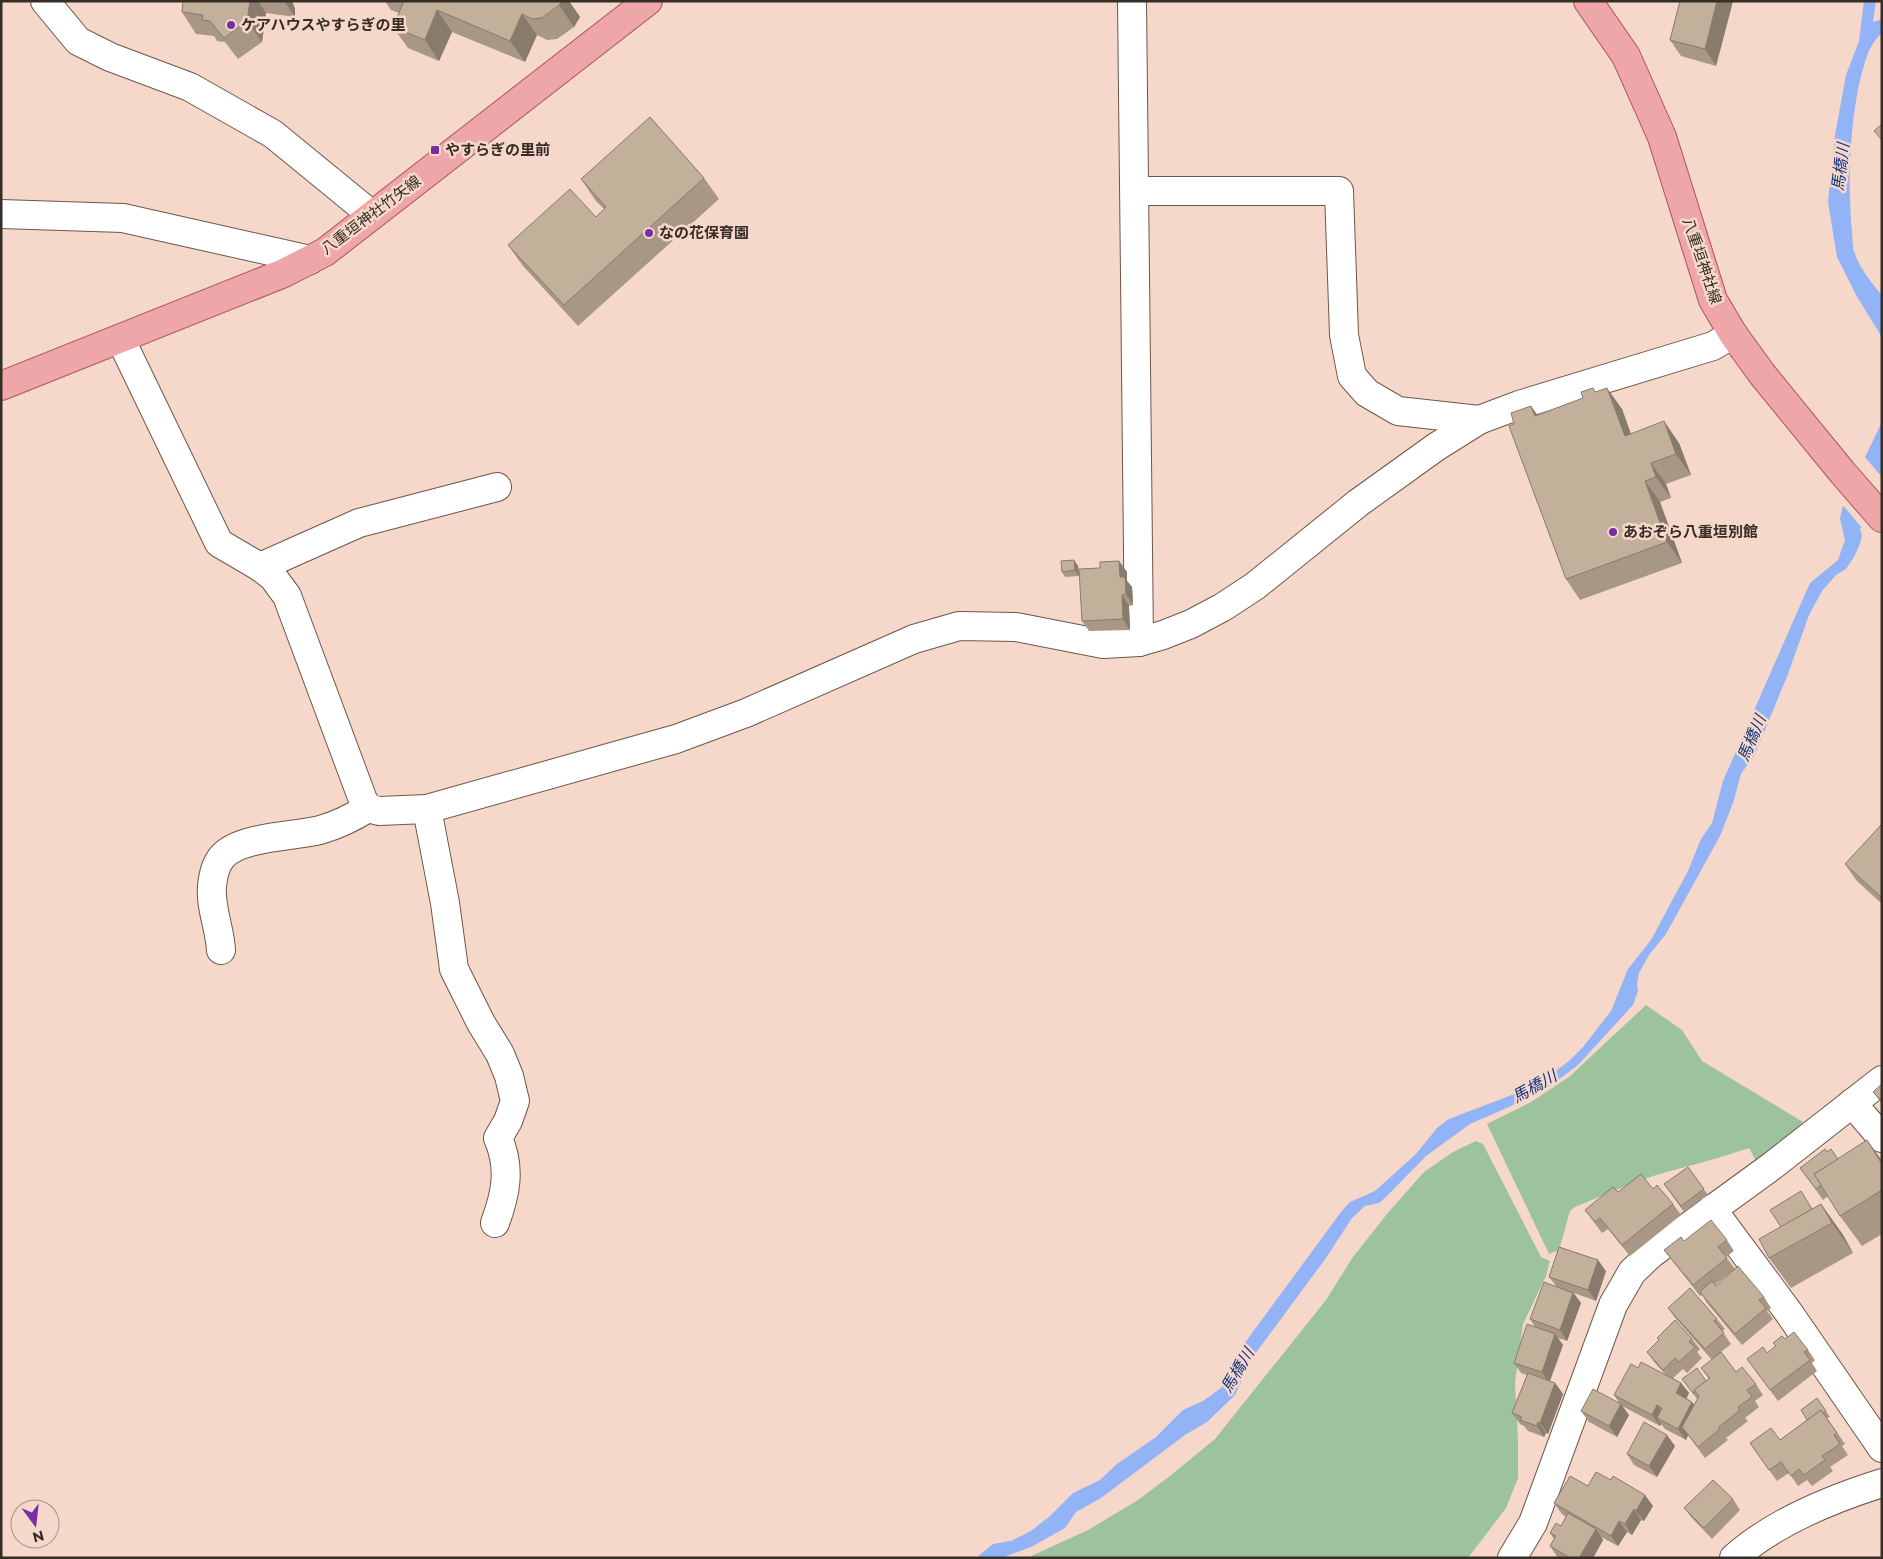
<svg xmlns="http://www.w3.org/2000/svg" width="1883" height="1559" viewBox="0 0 1883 1559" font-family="Montserrat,'Noto Sans JP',sans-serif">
<rect width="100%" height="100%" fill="#f5d8ca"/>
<!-- green -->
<g fill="#9cc39c">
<path d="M1646 1005 1682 1030 1702 1061 1803 1122 1758 1165 1749 1148C1720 1158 1692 1165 1663 1173 1633 1182 1604 1195 1575 1207L1570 1211 1559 1250 1549 1254 1487 1124 1531 1102 1569 1077Z"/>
<path d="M1476 1141 1483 1144 1541 1257 1550 1261 1546 1276 1523 1324 1515 1383 1518 1440V1478L1506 1508 1468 1558H1027L1088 1530 1138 1500 1170 1476 1215 1439 1326 1300 1353 1257 1387 1214 1424 1172 1453 1152Z"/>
</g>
<!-- water -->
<g fill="#92b3f5">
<path d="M1864 1H1876L1873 22 1882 19V33C1874 40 1868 51 1865 62 1850 109 1847 183 1852 232 1853 239 1852 248 1855 254 1859 267 1873 285 1882 295V340L1880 334 1856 295 1837 257 1828 202 1835 135 1846 75 1859 41Z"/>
<path d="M1882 422V511L1854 480Z"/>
<path d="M1848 486 1863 525 1860 529 1862 535 1860 544 1854 557 1846 569 1836 575 1822 591 1809 615 1788 674 1755 754 1741 774 1733 803 1720 836 1666 934 1649 955 1639 973 1637 984 1638 991 1633 1005 1578 1065 1550 1086 1509 1107 1470 1124 1426 1156 1386 1197 1379 1203 1365 1206 1352 1218 1326 1258 1252 1358 1235 1395 1207 1422 1185 1435 1101 1498 1076 1512 1065 1528 1031 1547 1001 1558H976L993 1544 1011 1541 1031 1531 1050 1516 1073 1493 1100 1480 1117 1464 1156 1437 1183 1410 1203 1401 1221 1388 1227 1379 1228 1369 1244 1344 1341 1212 1350 1202 1375 1191 1415 1155 1438 1127 1449 1119 1530 1088 1548 1077 1569 1061 1583 1047 1611 1011 1628 969 1651 940 1688 871 1701 839 1712 823 1723 781 1810 583 1838 560 1845 540 1840 518Z"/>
</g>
<!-- pier -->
<g fill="#f5d8ca">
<path d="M1863 455 1882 477V514L1852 479Z"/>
<path d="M1846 486 1879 519 1863 529 1841 503Z"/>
</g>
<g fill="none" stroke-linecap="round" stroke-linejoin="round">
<!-- minor casing -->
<g stroke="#6e564a" stroke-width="30">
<g id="minor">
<path d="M45 1 78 41 110 57 190 87 273 134 372 215"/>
<path d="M1132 1 1139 642"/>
<path d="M1135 191H1339L1344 335 1352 376 1367 393 1398 411 1479 420"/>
<path d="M1 214 123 218 310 260"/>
<path d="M121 340 219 543 260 567 273 577 287 596 363 800 368 808 379 811 427 809 676 739 746 713 914 639 959 626 1016 627 1103 644 1139 642 1163 635 1191 624 1223 607 1255 586 1358 503 1436 447 1479 420 1519 405 1713 346 1733 334"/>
<path d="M260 567 359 523 497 487"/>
<path d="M427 809 445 903 454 969 481 1023 500 1054 509 1076 515 1101 508 1121 498 1138C511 1168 506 1193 495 1223"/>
<path d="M221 950C220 929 210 907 212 886 213 876 215 865 222 857 240 836 293 837 320 830 338 825 352 818 368 808"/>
<path d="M1852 1103 1882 1138"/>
<path d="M1712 1209 1789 1313 1882 1448"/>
<path d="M1512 1558 1533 1523 1613 1305 1632 1272 1651 1254 1772 1166 1882 1080"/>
<path d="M1734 1558C1774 1522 1831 1499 1882 1483"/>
</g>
</g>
<!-- major casing -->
<g stroke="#a85556" stroke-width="30">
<g id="major">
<path d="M1588 1 1626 56 1662 137 1713 300 1733 334 1762 374 1842 472 1882 518"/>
<path d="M1 386 284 273 325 252 648 1"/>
</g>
</g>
<!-- minor -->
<use href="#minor" stroke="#fff" stroke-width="28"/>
<!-- major -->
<use href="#major" stroke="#efa6a9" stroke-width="28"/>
</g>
<!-- wall -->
<g fill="#a79784">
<path d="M183 1H292L295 9V17L266 13 262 42 238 59 225 42 217 41 214 36 196 34 182 12Z"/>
<path d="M385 1H569L580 17 574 27 557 39 547 40 537 35 525 62 452 32 439 61 408 48 393 27 399 13 391 10Z"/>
<path d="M1680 1H1733L1716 66 1681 56 1670 40Z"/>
<path d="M704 178 719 199 578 326 523 266 508 245 596 217 604 209 596 201 581 179Z"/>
<path d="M1596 392 1622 409 1631 434 1679 443 1691 475 1666 484 1671 498 1660 502 1682 563 1580 600 1566 579 1514 424 1531 406 1537 415 1583 398Z"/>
<path d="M1119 561 1127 572V581L1132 587 1133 605 1129 606 1130 630 1089 631 1082 621 1100 568Z"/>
<path d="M1078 566 1079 576 1065 577 1062 572Z"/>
<path d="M1882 824V904L1856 880 1845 864Z"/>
<path d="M1882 1084V1104L1873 1092Z"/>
<path d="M1867 1140 1882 1161V1234L1862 1246 1840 1216 1828 1196 1823 1200 1800 1168 1827 1152 1838 1159Z"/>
<path d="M1688 1167 1708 1195 1684 1212 1664 1184Z"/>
<path d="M1653 1189 1673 1204 1681 1215 1630 1256 1608 1229 1602 1233 1585 1210Z"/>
<path d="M1801 1191 1812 1209 1821 1204 1843 1235 1853 1253 1791 1288 1769 1258 1781 1227Z"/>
<path d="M1727 1240 1734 1251 1726 1257 1735 1269 1715 1285 1716 1286 1764 1297 1771 1308 1767 1311 1773 1319 1742 1345 1707 1303 1702 1295 1700 1296 1664 1250 1684 1241Z"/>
<path d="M1606 1271 1596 1301 1574 1293 1581 1303 1567 1341 1558 1338 1563 1345 1550 1381 1555 1383 1563 1394 1548 1434 1546 1433 1544 1437 1528 1431 1524 1426 1520 1424 1512 1413 1527 1375 1521 1373 1514 1363 1535 1327 1530 1319 1556 1286 1549 1277Z"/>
<path d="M1668 1308 1717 1319 1725 1329 1722 1331 1731 1344 1721 1352 1736 1372 1756 1384 1763 1395 1755 1401 1759 1407 1745 1418 1748 1421 1726 1438 1728 1440 1705 1458 1688 1435 1686 1440 1665 1429 1661 1424 1660 1426 1622 1406 1629 1415 1617 1437 1589 1422 1581 1411 1620 1404 1614 1395 1638 1368 1665 1374 1655 1363 1647 1352 1659 1341 1657 1338 1692 1339 1700 1349 1697 1352 1702 1358 1687 1373 1683 1369 1673 1378 1681 1383 1689 1393 1686 1398 1695 1405 1698 1397 1697 1399 1682 1379 1706 1381 1709 1379 1701 1368 1712 1360 1676 1319Z"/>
<path d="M1785 1339 1808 1350 1815 1360 1812 1363 1817 1371 1778 1401 1747 1359 1767 1353Z"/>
<path d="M1817 1398 1830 1417 1827 1418 1845 1444 1842 1446 1848 1455 1830 1467 1833 1471 1812 1486 1807 1480 1798 1486 1789 1473 1777 1481 1750 1443 1780 1440 1807 1420Z"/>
<path d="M1675 1446 1657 1477 1634 1465 1627 1454Z"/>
<path d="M1588 1486 1653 1506 1644 1521 1641 1520 1632 1535 1627 1532 1618 1546 1601 1537 1603 1540 1593 1558H1558L1550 1546 1554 1539 1550 1533 1561 1526 1566 1517 1562 1514 1554 1503Z"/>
<path d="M1733 1499 1740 1510 1712 1539 1692 1518 1684 1508Z"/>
</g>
<!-- shaded-wall -->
<g fill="#887b6c">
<path d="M250 1H258L266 13 262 42 247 21Z"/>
<path d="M284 1H292L295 9V17Z"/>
<path d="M562 1H569L580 17 574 27 559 5Z"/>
<path d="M1717 1H1733L1716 66 1705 49Z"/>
<path d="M437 10 452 32 439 61 425 40Z"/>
<path d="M522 14 537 35 525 62 510 41Z"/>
<path d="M1607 388 1622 409 1639 457 1625 436Z"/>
<path d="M1531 406 1546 427 1535 416Z"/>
<path d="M1664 421 1679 443 1691 475 1676 454Z"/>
<path d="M1651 463 1666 484 1671 498 1656 477Z"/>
<path d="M1645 481 1660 502 1682 563 1667 542Z"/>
<path d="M1074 560 1078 566 1079 576 1075 570Z"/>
<path d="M1119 561 1127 572V581L1132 587 1133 605 1126 594 1120 577Z"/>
<path d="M1122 595 1129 606 1130 630 1123 619Z"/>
<path d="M1867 1140 1882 1161V1164Z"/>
<path d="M1821 1204 1843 1235 1853 1253 1832 1223Z"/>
<path d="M1598 1260 1606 1271 1596 1301 1588 1290Z"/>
<path d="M1573 1293 1581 1303 1567 1341 1560 1330Z"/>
<path d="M1555 1334 1563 1345 1549 1383 1542 1372Z"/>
<path d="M1555 1383 1563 1394 1548 1434 1540 1423Z"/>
<path d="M1681 1383 1689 1393 1684 1404 1676 1393Z"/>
<path d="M1692 1402 1700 1412 1682 1427 1688 1435 1686 1440 1678 1429Z"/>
<path d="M1621 1404 1629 1415 1617 1437 1609 1426Z"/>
<path d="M1657 1405 1665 1416 1657 1418 1661 1424 1660 1426 1652 1415Z"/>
<path d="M1538 1422 1546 1433 1544 1437 1537 1426Z"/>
<path d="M1667 1435 1675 1446 1657 1477 1649 1466Z"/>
<path d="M1645 1495 1653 1506 1644 1521 1636 1511Z"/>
<path d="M1634 1509 1641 1520 1632 1535 1625 1524Z"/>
<path d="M1619 1521 1627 1532 1618 1546 1611 1536Z"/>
<path d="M1596 1529 1603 1540 1593 1558H1579Z"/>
</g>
<!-- building -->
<g fill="#c2b09a" stroke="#887b6c">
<path d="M183 1H250L247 21 224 38 210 21 202 20 203 15 182 12Z"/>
<path d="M404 1H562L559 5 542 18 532 19 522 14 510 41 437 10 425 40 393 27Z"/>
<path d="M1680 1H1717L1705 49 1670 40Z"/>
<path d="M650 117 704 178 564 305 508 245 570 189 596 217 606 207 581 179Z"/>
<path d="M1882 124V140L1874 131Z"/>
<path d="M1593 388 1595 392 1607 388 1625 436 1664 421 1676 454 1651 463 1656 477 1645 481 1667 542 1566 579 1509 426 1514 424 1511 413 1531 406 1535 416 1583 398 1581 392Z"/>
<path d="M1074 560 1075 570 1062 572 1061 561Z"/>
<path d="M1119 561 1120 577H1125L1126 594 1122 595 1123 619 1082 621 1079 569 1100 568V562Z"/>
<path d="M1882 824V898L1845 864Z"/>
<path d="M1882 1084V1101L1873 1092Z"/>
<path d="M1867 1140 1882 1164V1190L1840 1216 1814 1174Z"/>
<path d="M1825 1149 1827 1152 1831 1149 1838 1159 1814 1174 1821 1185 1816 1189 1800 1168Z"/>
<path d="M1688 1167 1704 1189 1681 1206 1664 1184Z"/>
<path d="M1641 1174 1653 1189 1657 1185 1673 1204 1622 1245 1600 1218 1595 1222 1585 1210 1613 1187 1618 1192Z"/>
<path d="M1801 1191 1812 1209 1781 1227 1770 1210Z"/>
<path d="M1821 1204 1832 1223 1769 1258 1759 1239Z"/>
<path d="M1711 1220 1727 1240 1718 1247 1727 1258 1693 1285 1664 1250 1681 1237 1684 1241Z"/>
<path d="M1559 1247 1598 1260 1588 1290 1549 1277Z"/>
<path d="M1738 1266 1764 1297 1759 1300 1766 1308 1735 1334 1700 1292 1712 1281 1716 1286Z"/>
<path d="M1544 1282 1573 1293 1560 1330 1530 1319Z"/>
<path d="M1690 1288 1717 1319 1714 1321 1724 1333 1705 1349 1668 1308Z"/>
<path d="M1675 1320 1692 1339 1689 1342 1695 1347 1679 1362 1675 1358 1663 1370 1647 1352 1659 1340 1657 1338Z"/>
<path d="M1527 1324 1555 1334 1542 1372 1514 1363Z"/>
<path d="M1794 1332 1808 1350 1804 1352 1810 1360 1770 1390 1747 1359 1763 1347 1767 1353 1776 1346 1773 1343 1782 1336 1785 1339Z"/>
<path d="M1721 1352 1736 1372 1742 1367 1756 1384 1747 1390 1752 1397 1738 1407 1740 1410 1719 1427 1720 1429 1698 1447 1682 1427 1699 1396 1694 1390 1710 1378 1701 1368Z"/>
<path d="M1641 1362 1681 1383 1676 1393 1692 1402 1678 1429 1657 1418 1662 1408 1657 1405 1652 1415 1614 1395 1631 1364 1638 1368Z"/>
<path d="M1697 1368 1706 1381 1694 1390 1695 1392 1693 1393 1682 1379Z"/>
<path d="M1528 1373 1555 1383 1540 1423 1538 1422 1537 1426 1520 1420 1522 1417 1512 1413Z"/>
<path d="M1593 1389 1621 1404 1609 1426 1581 1411Z"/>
<path d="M1817 1398 1826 1411 1823 1413 1821 1410 1807 1420 1801 1410Z"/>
<path d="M1821 1410 1837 1433 1834 1435 1840 1444 1822 1456 1825 1460 1804 1475 1799 1469 1791 1476 1781 1462 1769 1470 1750 1443 1771 1428 1780 1440Z"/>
<path d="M1644 1422 1667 1435 1649 1466 1627 1454Z"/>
<path d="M1596 1472 1611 1480 1613 1476 1645 1495 1636 1511 1634 1509 1625 1524 1619 1521 1611 1536 1554 1503 1570 1476 1588 1486Z"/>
<path d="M1713 1480 1733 1499 1704 1528 1684 1508Z"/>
<path d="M1568 1513 1596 1529 1579 1558H1570L1550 1546 1556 1536 1550 1533 1556 1523 1561 1526Z"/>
</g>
<!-- markers -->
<g fill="#7630a4" stroke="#f5d8ca" stroke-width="2">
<circle cx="231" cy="25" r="5"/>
<rect x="430" y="145" width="10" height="10" rx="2.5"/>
<circle cx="649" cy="233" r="5"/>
<circle cx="1613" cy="532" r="5"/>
</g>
<g text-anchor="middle" stroke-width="5" stroke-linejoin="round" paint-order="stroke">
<!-- poi labels -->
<g font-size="15" font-weight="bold" fill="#372d27" stroke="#f5d8ca" text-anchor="start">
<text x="241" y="30">ケアハウスやすらぎの里</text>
<text x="445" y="155">やすらぎの里前</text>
<text x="659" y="238">なの花保育園</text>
<text x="1623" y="537">あおぞら八重垣別館</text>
</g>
<!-- street labels -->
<g font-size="15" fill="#372d27" stroke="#f5d8ca">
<text transform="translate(371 215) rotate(-37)" y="5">八重垣神社竹矢線</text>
<text transform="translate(1702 261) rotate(71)" y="5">八重垣神社線</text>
</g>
<!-- water labels -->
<g font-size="16" font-style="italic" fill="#163781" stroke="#f5d8ca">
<text transform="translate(1840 167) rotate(-83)" y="6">馬橋川</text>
<text transform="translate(1751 738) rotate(-67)" y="6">馬橋川</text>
<text transform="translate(1534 1086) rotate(-29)" y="6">馬橋川</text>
<text transform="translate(1237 1370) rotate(-59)" y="6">馬橋川</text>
</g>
</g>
<!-- border -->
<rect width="1883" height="1559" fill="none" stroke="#372d27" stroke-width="5"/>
<!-- north arrow -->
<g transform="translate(35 1524) rotate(165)"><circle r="24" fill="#f5d8ca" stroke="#a99489"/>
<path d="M0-4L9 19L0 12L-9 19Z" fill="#7630a4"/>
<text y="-8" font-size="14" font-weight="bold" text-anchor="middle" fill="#372d27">N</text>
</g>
</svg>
